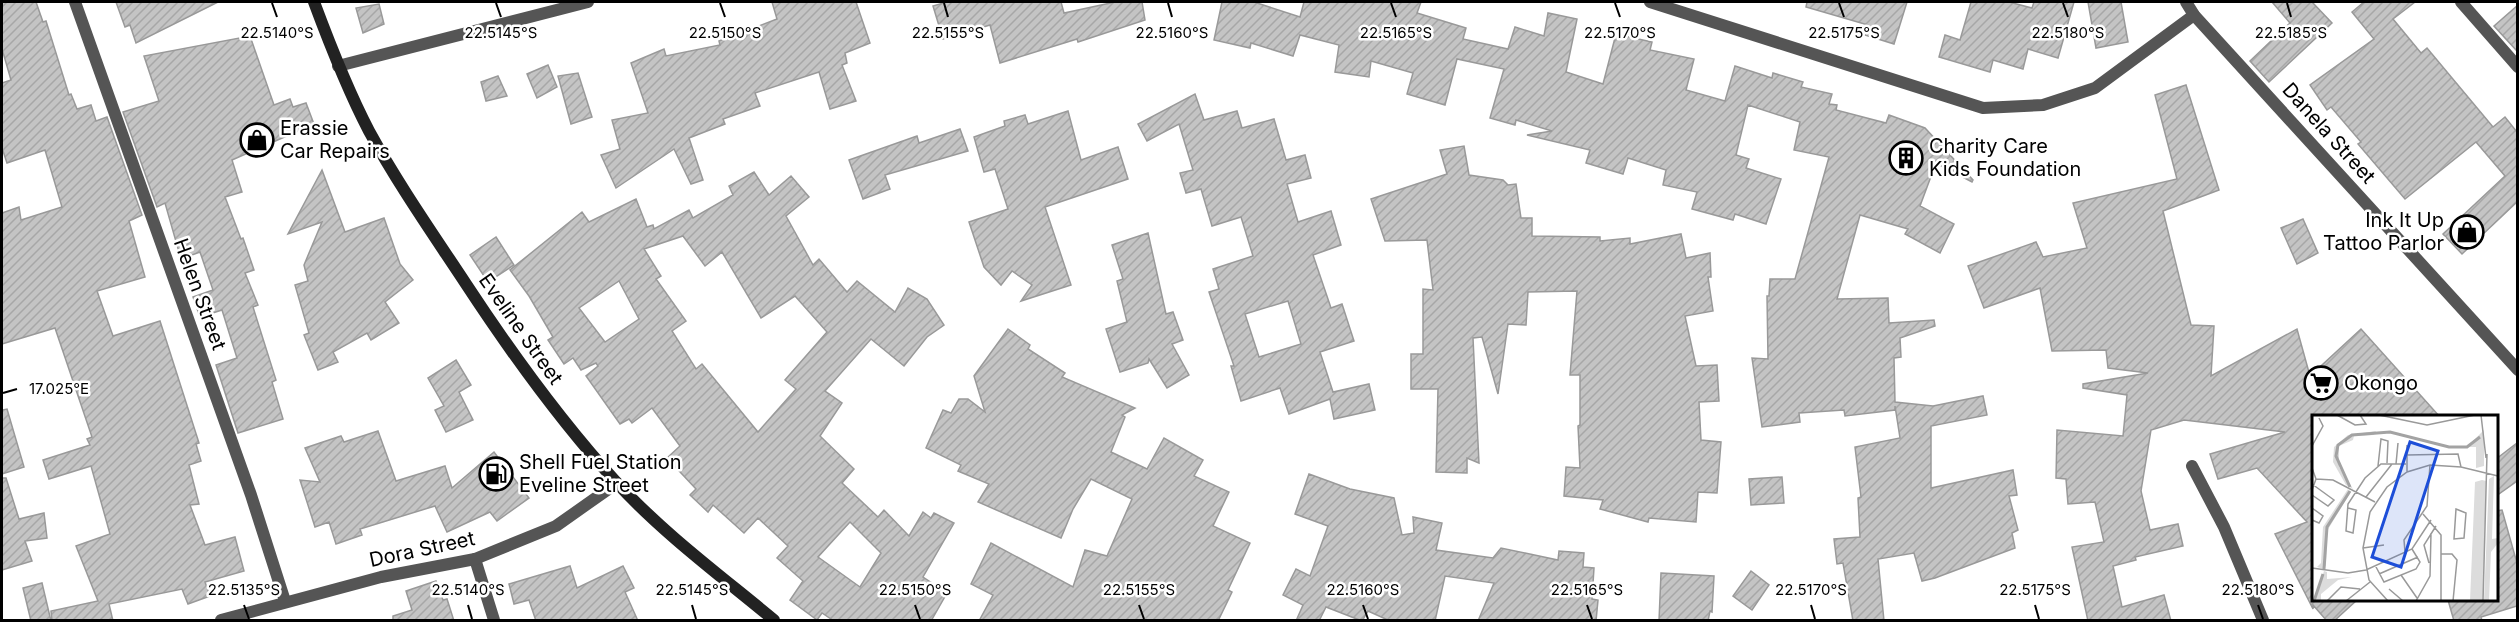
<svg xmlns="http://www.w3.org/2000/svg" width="2519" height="622" viewBox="0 0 2519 622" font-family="Inter,sans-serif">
<defs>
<pattern id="building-hatch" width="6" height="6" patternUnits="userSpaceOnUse" patternTransform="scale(1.5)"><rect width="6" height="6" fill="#c4c4c4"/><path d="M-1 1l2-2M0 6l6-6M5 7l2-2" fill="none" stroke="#a7a7a7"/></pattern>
</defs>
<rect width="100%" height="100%" fill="#fff"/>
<!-- building -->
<g fill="url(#building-hatch)" stroke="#999" stroke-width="1.5" fill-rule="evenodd">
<path d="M2 2H36L43 22 46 21 69 95 71 94 77 109 91 105 96 121 107 117 142 215 129 221 145 277 97 291 113 336 160 321 199 443 196 444 201 461 189 465 199 504 190 505 205 545 235 537 244 571 205 582 210 596 188 604 182 589 109 604 113 621H52L51 611 98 601 76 546 110 534 91 466 49 479 43 460 90 445 87 439 92 437 55 328 2 344V213L19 207 21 220 62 207 45 150 7 163 2 148V83L11 80 2 49Z"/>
<path d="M116 2H218L136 43 130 25 125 27Z"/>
<path d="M772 2H856L870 43 845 53 847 63 842 65 856 101 830 109 819 72 755 93 760 106 723 119 725 124 689 138 703 180 691 184 674 149 616 188 601 155 620 149 612 120 648 113 631 63 664 49 666 56 720 45 719 41 777 19Z"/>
<path d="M947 2H1061L1064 13 1115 2H1142L1145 20 1078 42 1077 39 1000 63 990 25 943 39 933 6Z"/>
<path d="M1222 2H1254L1300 17 1304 2H1421L1417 13 1466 28 1463 39 1508 49 1515 27 1544 36 1548 13 1577 19 1566 72 1603 84 1616 34 1652 42 1650 50 1694 59 1686 90 1725 101 1735 66 1772 78 1773 73 1803 82 1801 87 1832 94 1829 104 1837 105 1836 110 1886 123 1889 115 1925 128 1973 180 1972 182 1936 163 1920 206 1954 224 1940 253 1905 234 1908 229 1860 215 1837 299 1888 298 1889 323 1934 320 1935 326 1900 338 1901 357 1894 358 1895 402 1933 406 1983 396 1987 415 1931 426V488L2013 470 2017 495 2009 496 2018 530 2012 533 2015 548 1935 578 1922 581 1914 553 1878 559 1884 621H1853L1843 563 1837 564 1834 539 1860 537 1858 498 1861 497 1855 447 1900 438 1895 406V410L1845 416 1844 410 1799 413 1800 422 1762 427 1752 358 1768 359 1767 296H1769L1770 279H1795L1829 157 1794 150 1800 122 1748 105 1736 155 1749 159 1746 168 1781 179 1766 224 1735 214 1733 220 1692 209 1697 192 1663 185 1666 170 1628 158 1623 174 1586 163 1590 150 1527 135 1552 131 1516 120 1515 125 1490 118 1504 69 1457 59 1445 105 1407 94 1413 73 1371 61 1369 77 1335 72 1339 45 1300 35 1293 56 1251 43 1250 48 1214 40Z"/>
<path d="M1807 2H1907L1894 44 1865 35 1868 25 1806 7Z"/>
<path d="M1971 2H2009L2032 8 2034 2H2074L2058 58 2028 49 2023 69 1993 60 1990 72 1939 57 1945 35 1960 40Z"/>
<path d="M2088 2H2121L2128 42 2096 48Z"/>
<path d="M2272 2H2312L2332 23 2269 82 2250 61 2290 23Z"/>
<path d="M2364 2H2415L2393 19 2421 53 2427 48 2493 127 2505 117 2517 132V202L2462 254 2443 234 2505 176 2476 142 2405 199 2358 144 2361 142 2331 107 2327 110 2310 85 2374 39 2352 12Z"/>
<path d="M379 4 384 24 363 33 356 8Z"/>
<path d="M2517 6V51L2494 26Z"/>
<path d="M250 36 274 105 290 99 293 107 306 103 314 124 232 160 242 192 225 197 241 239 243 238 254 270 245 273 258 305 253 307 276 380 272 382 283 419 238 433 216 365 237 358 222 310 200 317 193 297 213 290 200 252 181 259 165 203 157 207 123 112 159 101 144 56Z"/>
<path d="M548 65 557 87 537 98 527 74Z"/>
<path d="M578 73 592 117 571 124 558 76Z"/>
<path d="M498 76 507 96 486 101 481 82Z"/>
<path d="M2186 85 2219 190 2163 211 2191 325 2214 326 2211 376 2297 329 2310 376 2361 329 2440 417H2313V600H2357L2334 621H2327L2313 605V609L2275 534 2307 522 2257 468 2218 479 2210 454 2285 432 2184 420 2151 430 2141 491 2150 530 2178 524 2183 546 2135 557 2136 560 2113 566 2122 607 2164 595 2171 621H2088L2072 547 2104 542 2095 502 2068 504 2066 479 2056 478 2057 430 2123 436 2127 395 2083 388V384L2148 373 2108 368 2106 350 2052 351 2040 288 1984 308 1968 266 2036 242 2043 257 2087 248 2073 203 2177 179 2155 95Z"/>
<path d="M1195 94 1204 120 1237 111 1242 128 1274 119 1286 160 1305 155 1311 178 1287 184 1298 222 1331 211 1341 245 1313 255 1331 308 1342 304 1354 341 1320 352 1333 392 1369 384 1375 410 1334 419 1330 399 1289 414 1280 388 1241 401 1231 366H1234L1209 292 1219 289 1213 269 1253 256 1241 217 1212 226 1201 189 1186 193 1180 173 1193 170 1179 124 1147 141 1138 124ZM1288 301 1301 344 1259 357 1245 314Z"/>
<path d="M1068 111 1081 160 1118 147 1128 179 1045 207 1071 285 1021 301 1032 285 1012 271 1001 285 984 267 969 222 1008 209 995 169 984 172 974 137 1005 126 1004 121 1025 115 1028 124Z"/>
<path d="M960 129 968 151 885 175 890 189 863 199 849 160 917 136 919 143Z"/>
<path d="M1464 146 1469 175 1503 180 1508 185 1516 184 1521 218H1532V236L1600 237V241L1630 238V244L1681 234 1686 258 1710 253 1711 277H1708L1713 311 1685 316 1696 366 1717 365 1719 401 1699 402 1701 440 1721 442 1717 493 1698 492 1696 522 1649 518 1648 522 1600 509 1603 500 1564 496 1566 467 1580 468 1578 426 1580 425V375H1570L1577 291 1528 292 1526 325 1508 324 1498 394 1482 337 1473 338 1479 463 1467 458V473L1436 472 1438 389H1411V354H1423V289L1433 290 1427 240 1385 241 1371 199 1447 174 1440 150Z"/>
<path d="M322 170 345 232 384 218 400 264 413 280 385 302 399 323 371 340 367 333 333 352 338 362 318 370 304 335 309 333 295 285 308 281 304 265 322 222 288 234Z"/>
<path d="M754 172 769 195 791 176 809 197 786 216 813 265 819 259 847 292 857 281 895 312 908 288 927 299 944 325 927 337 904 366 871 339 825 391 842 403 820 436 854 469 842 483 878 517 884 510 909 536 923 512 931 518 934 513 954 523 923 577 947 593 931 621H834L822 613 817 620 790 600 803 581 777 558 788 546 758 518 744 533 713 505 708 512 690 495 696 489 667 458 680 446 652 408 632 423 629 419 620 424 586 376 598 366 596 363 581 370 573 358 564 364 548 340 553 337 529 296 510 270 582 212 589 222 636 199 647 227 653 225 654 229 689 210 693 218 733 195 729 186ZM683 236 705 266 722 252 761 318 795 296 827 332 785 380 796 389 758 432 702 364 696 369 672 331 686 321 656 279 661 276 644 249ZM619 281 639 319 605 342 579 308ZM850 522 881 553 860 587 818 557Z"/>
<path d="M2303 219 2318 253 2297 264 2281 228Z"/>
<path d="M1148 233 1166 314 1173 312 1183 340 1172 344 1189 375 1167 388 1149 359 1148 363 1120 372 1106 329 1127 322 1117 281 1123 279 1112 245Z"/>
<path d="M496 237 514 265 488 282 470 255Z"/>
<path d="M1008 329 1030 345 1028 349 1065 373 1062 377 1135 408 1122 415 1125 417 1111 452 1147 469 1164 438 1203 460 1194 476 1229 492 1213 526 1250 543 1228 590 1232 592 1218 621H979L993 595 971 584 991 543 1073 587 1085 550 1107 556 1132 499 1091 479 1073 509 1061 538 978 502 989 484 958 471 961 465 926 448 943 410 951 413 959 399H968L985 412 974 376Z"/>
<path d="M456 360 471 385 459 392 473 420 446 432 435 410 444 406 428 378Z"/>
<path d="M7 409 24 467 2 474V410Z"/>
<path d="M378 431 396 481 445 466 452 488 494 452 529 498 497 521 490 512 447 532 435 506 360 529 362 535 336 544 329 522 315 527 300 480 320 482 305 448 341 436 344 442Z"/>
<path d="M2517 443V481L2496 496V459Z"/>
<path d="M1309 474 1350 489 1394 498 1402 535 1414 533 1413 517 1442 523 1436 550 1493 558 1501 548 1558 560 1559 551 1584 553 1583 567 1594 568 1592 599 1598 600 1596 621H1478L1494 583 1445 576 1435 621H1390L1368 611 1362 621 1326 607 1319 621H1296L1303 605 1283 595 1296 569 1310 576 1328 526 1295 514Z"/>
<path d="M1782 477 1784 503 1751 505 1749 479Z"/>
<path d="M2 478H6L19 519 44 513 47 538 25 541 32 561 2 570Z"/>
<path d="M2502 510 2517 563V606L2481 617 2482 621H2454L2448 600H2496V511Z"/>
<path d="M570 566 577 588 623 566 634 588 625 592 638 621H536L529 600 514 604 509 584Z"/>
<path d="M1751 571 1769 585 1752 610 1733 596Z"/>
<path d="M1661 573 1714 576 1712 612 1710 611 1708 621H1659Z"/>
<path d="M436 581 443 600 447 599 454 621H393V616L412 610 406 591Z"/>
<path d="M42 583 51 621H31L23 588Z"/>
</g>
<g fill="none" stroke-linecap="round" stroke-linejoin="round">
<!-- street -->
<g stroke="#555" stroke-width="12">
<path d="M75 2 251 495 285 601"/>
<path d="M1650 2 1983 108 2043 105 2095 88 2194 15"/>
<path d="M2186 2 2194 15 2518 370"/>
<path d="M2461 2 2518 67"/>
<path d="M338 66 588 2"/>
<path d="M2192 466 2224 527 2263 620"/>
<path d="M475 559 494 620"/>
<path d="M221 620 381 577 475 559 556 526 617 483"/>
</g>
<!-- secondary -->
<path stroke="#222" stroke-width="12" d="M314 2C330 45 347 89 369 131 398 184 433 234 466 284 512 354 561 422 617 483 664 534 721 576 774 620"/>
</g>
<!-- ticks -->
<path fill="none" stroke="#000" stroke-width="2" d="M272 3 277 17M496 3 501 17M720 3 725 17M944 3 948 17M1168 3 1172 17M1391 3 1396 17M1615 3 1620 17M1839 3 1844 17M2063 3 2068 17M2287 3 2291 17M3 393 17 389M244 605 249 619M468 605 472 619M692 605 696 619M915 605 920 619M1139 605 1144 619M1363 605 1368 619M1587 605 1592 619M1811 605 1815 619M2035 605 2039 619M2258 605 2263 619"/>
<!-- icons -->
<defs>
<g id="shop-ring" transform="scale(1.725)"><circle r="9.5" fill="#fff" stroke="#000" stroke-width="1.5"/><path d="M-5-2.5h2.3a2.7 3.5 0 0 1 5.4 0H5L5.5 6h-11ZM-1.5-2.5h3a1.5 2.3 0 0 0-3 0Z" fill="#000"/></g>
<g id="building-ring" transform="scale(1.725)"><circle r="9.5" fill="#fff" stroke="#000" stroke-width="1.5"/><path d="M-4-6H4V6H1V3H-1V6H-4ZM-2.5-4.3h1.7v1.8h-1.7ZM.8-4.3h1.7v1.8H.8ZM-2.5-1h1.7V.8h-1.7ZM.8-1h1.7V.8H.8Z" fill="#000"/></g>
<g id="supermarket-ring" transform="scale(1.725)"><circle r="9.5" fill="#fff" stroke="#000" stroke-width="1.5"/><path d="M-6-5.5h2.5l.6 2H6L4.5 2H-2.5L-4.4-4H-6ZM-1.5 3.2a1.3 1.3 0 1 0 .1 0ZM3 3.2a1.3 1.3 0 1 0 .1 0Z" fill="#000"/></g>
<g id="fuel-ring" transform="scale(1.725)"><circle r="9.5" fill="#fff" stroke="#000" stroke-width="1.5"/><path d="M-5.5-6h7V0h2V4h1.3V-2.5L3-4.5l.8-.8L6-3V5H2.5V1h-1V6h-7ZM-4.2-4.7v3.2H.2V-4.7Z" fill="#000"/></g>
</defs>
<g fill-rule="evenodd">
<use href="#shop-ring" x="257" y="140"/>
<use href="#building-ring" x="1906" y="158"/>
<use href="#shop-ring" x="2467" y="232"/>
<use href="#supermarket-ring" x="2321" y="383"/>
<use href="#fuel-ring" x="496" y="474"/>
</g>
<g text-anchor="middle" stroke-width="5" stroke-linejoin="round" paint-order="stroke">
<!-- poi labels -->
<g font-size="20" fill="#000" stroke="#fff" text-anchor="start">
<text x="280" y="135">Erassie<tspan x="280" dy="23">Car Repairs</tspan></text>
<text x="1929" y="153">Charity Care<tspan x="1929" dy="23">Kids Foundation</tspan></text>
<text x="2444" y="227" text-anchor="end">Ink It Up<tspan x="2444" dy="23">Tattoo Parlor</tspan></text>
<text x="2344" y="390">Okongo</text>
<text x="519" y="469">Shell Fuel Station<tspan x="519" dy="23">Eveline Street</tspan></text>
</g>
<!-- street labels -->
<g font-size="20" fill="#000" stroke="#fff">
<text transform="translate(2329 133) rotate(48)" y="7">Danela Street</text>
<text transform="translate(200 294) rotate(70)" y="7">Helen Street</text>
<text transform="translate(521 329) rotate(55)" y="7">Eveline Street</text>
<text transform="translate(422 549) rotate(-12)" y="7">Dora Street</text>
</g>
</g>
<!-- overview -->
<g transform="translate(2312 415)">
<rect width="186" height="186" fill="#fff"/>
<path d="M172 15V51L164 53V32H155ZM64 16 62 20 42 21 41 25 27 31V52L41 74 34 70 21 47 22 32 36 20ZM182 61 180 124 186 123V128L179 137 177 186H172L177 64ZM170 65 174 66 171 186H158L163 67ZM36 74 38 78 15 116 14 150 12 154 5 152 9 148 11 112ZM12 156 15 157V164L40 162 26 165 9 179V186H2Z" fill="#dcdcdc"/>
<path fill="none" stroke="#a3a3a3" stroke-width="3" d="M38 72 24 41 26 30 40 20 78 17 137 32H155L168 22M12 154 15 112 38 76M2 186 11 159"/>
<path fill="none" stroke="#999" stroke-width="1.5" d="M25 0 43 10 54 9 48 0M67 0 115 10 163 0M169 0 174 43M95 30V57M0 31 11 11 7 3M95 40 146 39 149 52M84 49 86 28M66 51 69 24 76 26 75 48M0 53 4 64 0 75M4 64 21 65 63 87M0 69 22 85 16 91 0 80M54 82 80 49M0 93 11 101 7 108 0 105M36 93 44 95 41 118 34 116 36 89 53 63 69 49H94M144 94 154 98 152 123 142 124ZM111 99 129 120V186M51 133 72 130M93 137 92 125 115 91 118 50M129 139H140L145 145 141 186M186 147V176M117 148 112 130 124 111M63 150 72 167 104 154 108 147 100 134M0 153 36 158 54 155 100 134 119 105M67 159 106 142M89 160 105 183M77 174 91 186M15 186 29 172 48 174M34 186 58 167M76 186 57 165 51 133 58 97 75 72 95 57 118 50 149 52 186 61M104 186 118 161 119 118M171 186 175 39"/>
<path fill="#1d4ed8" fill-opacity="0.15" stroke="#1d4ed8" stroke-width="3" d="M98 27 126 36 89 152 60 142Z"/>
<rect width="186" height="186" fill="none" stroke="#000" stroke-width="3"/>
</g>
<g font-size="15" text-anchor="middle" fill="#000" stroke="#fff" stroke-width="5" stroke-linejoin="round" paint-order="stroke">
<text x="277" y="38">22.5140°S</text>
<text x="501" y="38">22.5145°S</text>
<text x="725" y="38">22.5150°S</text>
<text x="948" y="38">22.5155°S</text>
<text x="1172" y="38">22.5160°S</text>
<text x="1396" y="38">22.5165°S</text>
<text x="1620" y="38">22.5170°S</text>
<text x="1844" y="38">22.5175°S</text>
<text x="2068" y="38">22.5180°S</text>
<text x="2291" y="38">22.5185°S</text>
<text x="59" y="394">17.025°E</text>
<text x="244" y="595">22.5135°S</text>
<text x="468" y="595">22.5140°S</text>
<text x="692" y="595">22.5145°S</text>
<text x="915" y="595">22.5150°S</text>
<text x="1139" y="595">22.5155°S</text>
<text x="1363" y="595">22.5160°S</text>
<text x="1587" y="595">22.5165°S</text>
<text x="1811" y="595">22.5170°S</text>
<text x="2035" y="595">22.5175°S</text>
<text x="2258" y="595">22.5180°S</text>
</g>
<!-- border -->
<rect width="2519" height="622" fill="none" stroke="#000000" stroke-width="6"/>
</svg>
